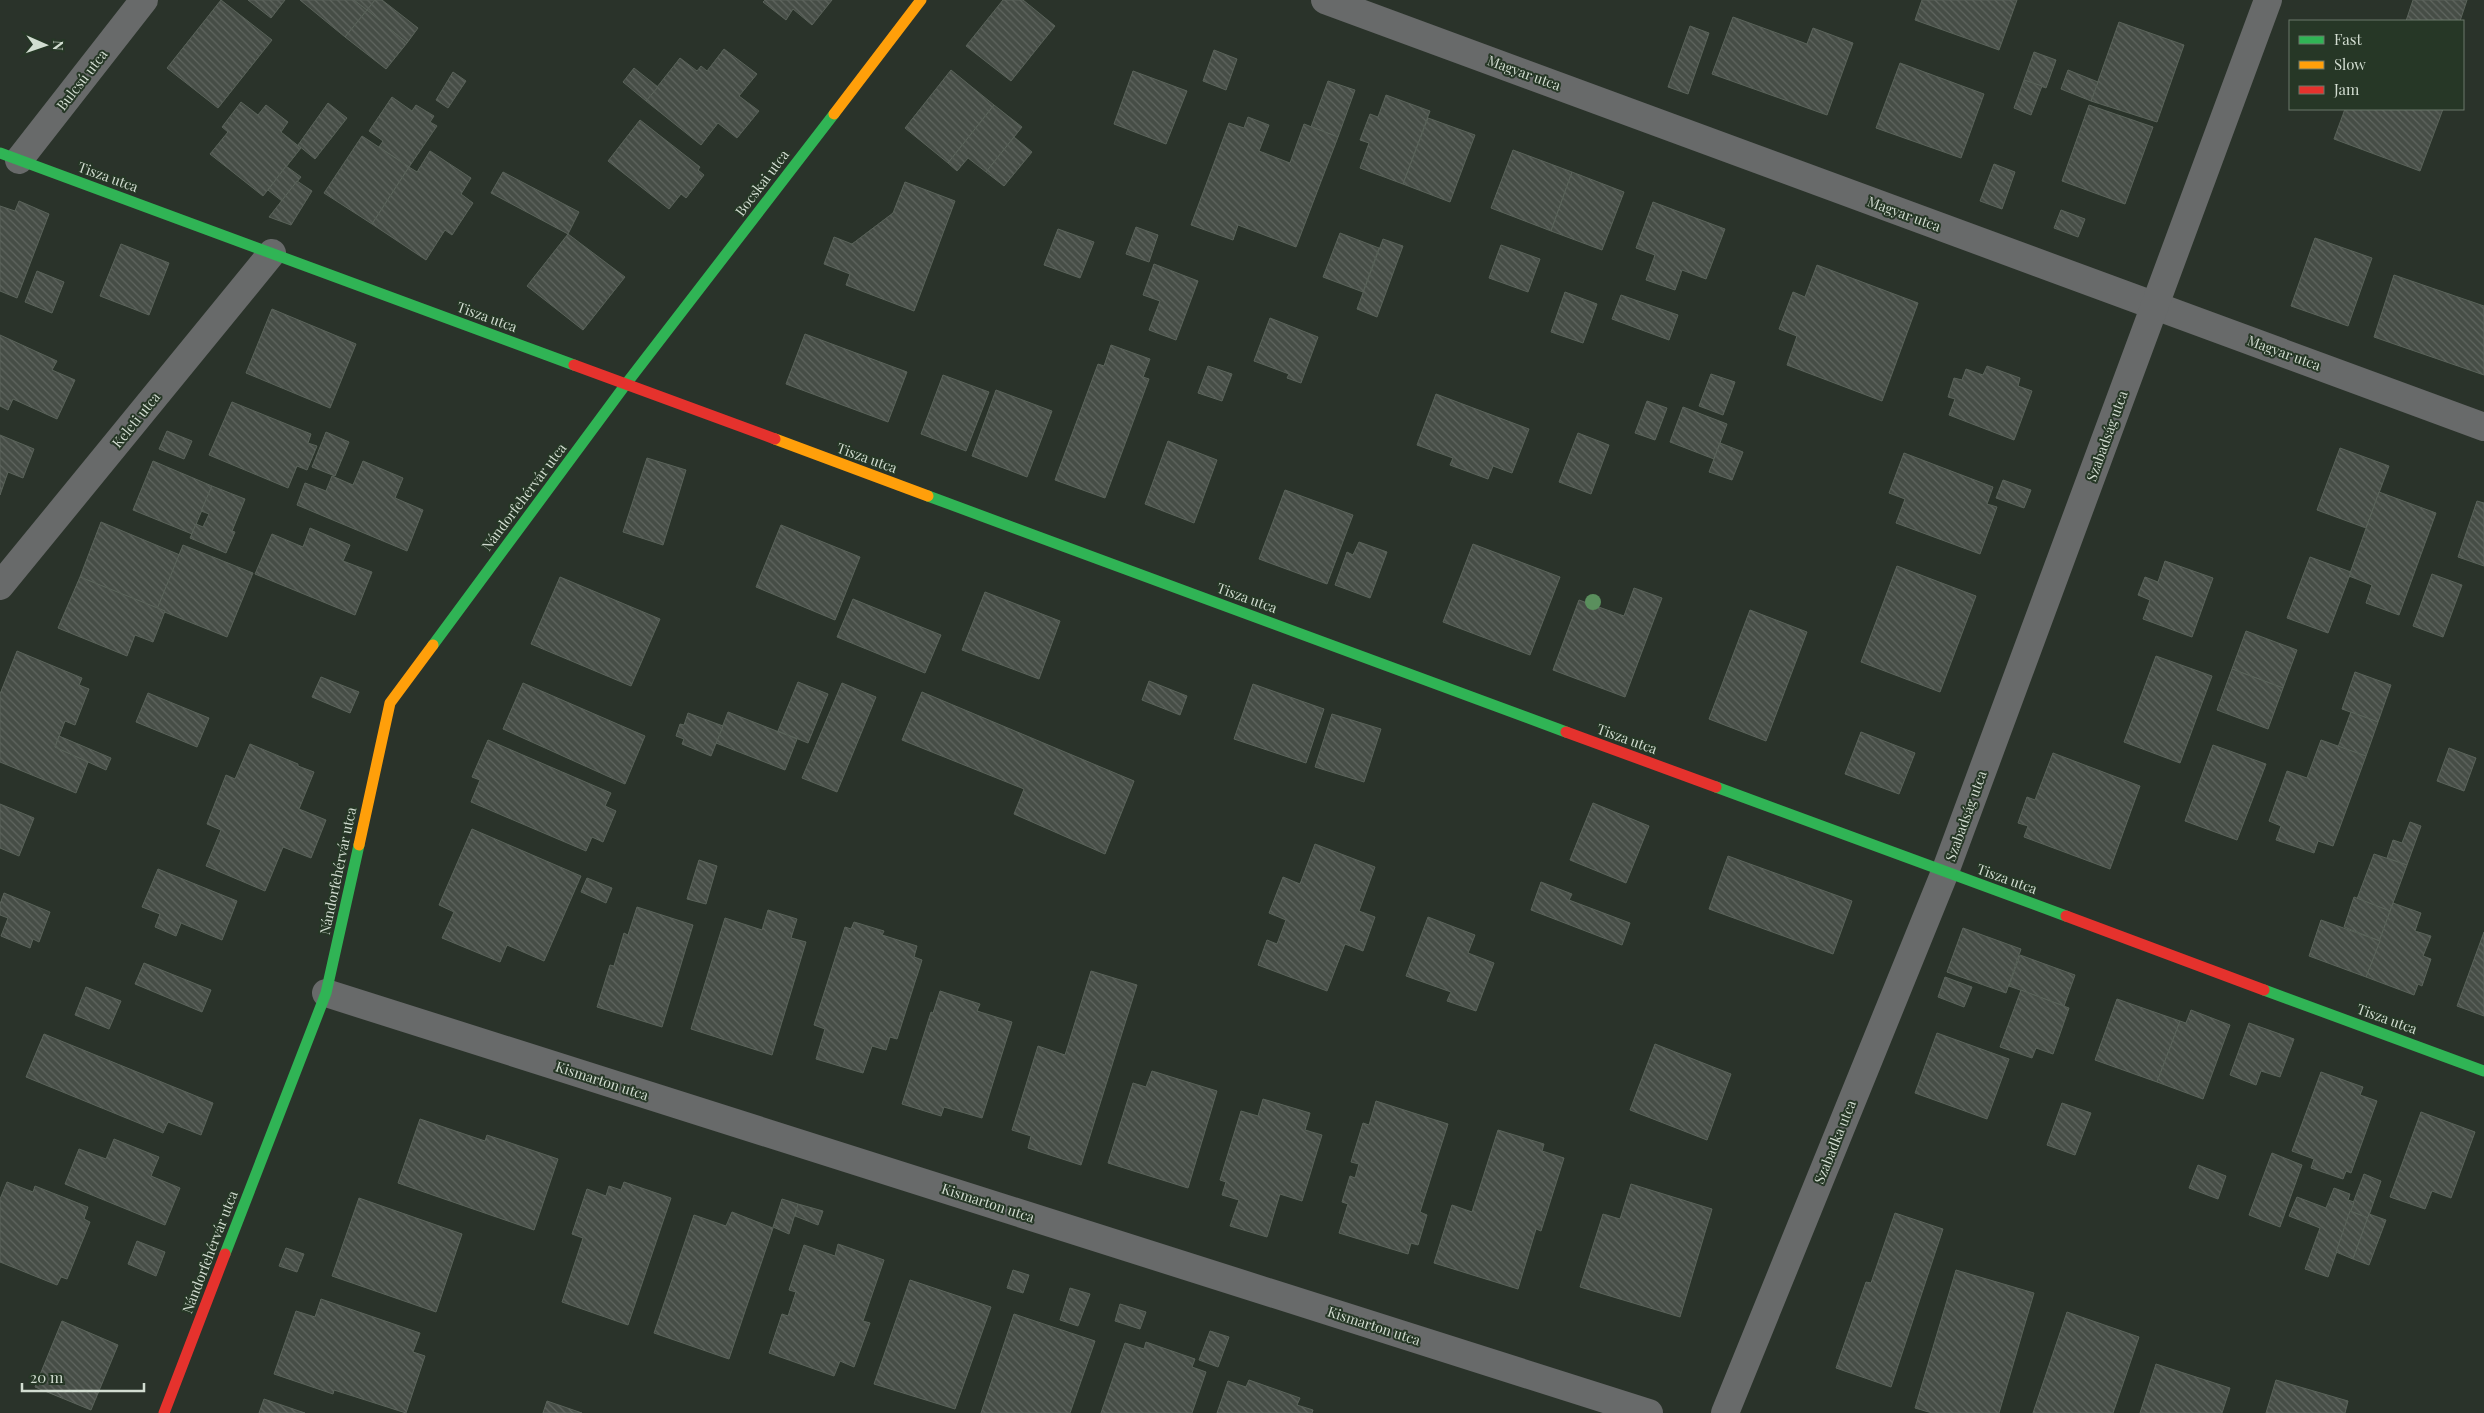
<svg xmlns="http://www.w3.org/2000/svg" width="2484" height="1413" viewBox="0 0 2484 1413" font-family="'Playfair Display',serif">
<defs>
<pattern id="building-back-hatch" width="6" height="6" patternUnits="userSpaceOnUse" patternTransform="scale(1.25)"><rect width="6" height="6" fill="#464d46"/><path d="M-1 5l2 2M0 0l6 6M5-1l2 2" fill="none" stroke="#606660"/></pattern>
</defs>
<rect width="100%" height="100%" fill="#2a332a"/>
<!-- building -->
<g fill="url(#building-back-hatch)" stroke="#5a635a">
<path d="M221 0 272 40 218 108 167 68Z"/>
<path d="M248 0H285L271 18Z"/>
<path d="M300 0H354L367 10 345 37Z"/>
<path d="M354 0H375L367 10Z"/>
<path d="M375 0H382L418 28 407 43 367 10Z"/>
<path d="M765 0H832L812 25 793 9 786 20 763 2Z"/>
<path d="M1003 0H1023L1055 26 1011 81 966 46Z"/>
<path d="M1922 0H2017L1999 50 1915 20Z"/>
<path d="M2413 0H2467L2460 21H2406Z"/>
<path d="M367 10 407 43 386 69 345 37Z"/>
<path d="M1733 17 1807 44 1813 28 1853 43 1827 115 1712 74Z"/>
<path d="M2119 22 2184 45 2157 122 2091 101Z"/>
<path d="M1690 26 1709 33 1688 94 1668 87Z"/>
<path d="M724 49 757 74 739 96 759 111 737 138 718 123 701 145 646 101 680 58 697 71 701 66 707 71Z"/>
<path d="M1214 50 1237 59 1226 90 1203 81Z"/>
<path d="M2034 52 2056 60 2046 88 2024 80Z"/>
<path d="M1900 63 1984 94 1961 158 1876 128Z"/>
<path d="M634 68 658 87 646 101 623 82Z"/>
<path d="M951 70 994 105 948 163 905 128Z"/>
<path d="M2068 70 2098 82 2091 101 2061 89Z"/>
<path d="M1133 71 1187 91 1166 144 1114 124Z"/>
<path d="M453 72 466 81 448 108 436 100Z"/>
<path d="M2024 80 2042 86 2031 115 2014 108Z"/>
<path d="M1328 81 1355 90 1338 137 1311 127Z"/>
<path d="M1386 95 1430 111 1403 184 1360 168 1369 143 1360 140 1370 114 1378 117Z"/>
<path d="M392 97 412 111 416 105 434 116 430 122 437 126 409 167 379 147 383 141 369 131Z"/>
<path d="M241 102 258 115 266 105 288 122 281 132 301 148 263 196 210 154 228 132 222 127Z"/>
<path d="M328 103 347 118 315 159 298 145Z"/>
<path d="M994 105 1022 127 986 172 968 158 957 171 948 163Z"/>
<path d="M2089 105 2153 127 2125 204 2062 181Z"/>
<path d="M2345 109H2443L2420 171 2334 139Z"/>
<path d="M1248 117 1269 125 1259 151 1290 163 1304 124 1338 137 1296 247 1238 225 1233 240 1191 225 1229 123 1244 128Z"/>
<path d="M1428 118 1475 135 1450 202 1403 184Z"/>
<path d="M640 120 700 167 698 170 704 175 686 198 681 194 669 209 608 161Z"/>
<path d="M362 136 409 167 372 224 324 193Z"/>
<path d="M1014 137 1032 152 1004 186 986 172Z"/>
<path d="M1513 150 1572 172 1551 231 1491 208Z"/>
<path d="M430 151 471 178 461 194 473 203 452 235 445 230 426 260 372 224 409 167 417 172Z"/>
<path d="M1994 164 2015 172 2002 209 1980 201Z"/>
<path d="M286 166 301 177 282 201 268 190Z"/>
<path d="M503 172 579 212 568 234 491 193Z"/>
<path d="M1572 172 1624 192 1602 250 1551 231Z"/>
<path d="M297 181 312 191 291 225 269 217Z"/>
<path d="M905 182 955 201 914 311 846 285 850 274 824 264 834 237 852 244 893 213Z"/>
<path d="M19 201 49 214 17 298 0 291V206L15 211Z"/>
<path d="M1653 202 1725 229 1706 279 1682 270 1675 290 1646 280 1655 255 1636 248Z"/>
<path d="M2061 210 2085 219 2078 237 2054 228Z"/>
<path d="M1136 227 1158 235 1149 262 1126 254Z"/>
<path d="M1058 229 1094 242 1080 278 1044 265Z"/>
<path d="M1340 233 1379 248 1363 292 1323 277Z"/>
<path d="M568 234 625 277 583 330 527 286Z"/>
<path d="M2315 238 2372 258 2348 326 2291 306Z"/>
<path d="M1383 239 1403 246 1377 317 1357 309Z"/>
<path d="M121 244 169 263 149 315 100 296Z"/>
<path d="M1501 245 1540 259 1528 292 1489 278Z"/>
<path d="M1154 264 1198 281 1176 340 1149 330 1160 301 1143 295Z"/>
<path d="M1817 265 1918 303 1882 401 1787 365 1797 336 1779 329 1793 292 1805 297Z"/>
<path d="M37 271 64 282 52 313 25 302Z"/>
<path d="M2394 275 2484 306V375L2374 337Z"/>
<path d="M1565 292 1597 304 1583 343 1551 332Z"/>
<path d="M1621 295 1678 315 1669 340 1612 319Z"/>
<path d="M272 309 356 344 330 408 246 373Z"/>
<path d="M1270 318 1318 337 1301 383 1287 378 1289 374 1254 361Z"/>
<path d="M805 334 907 372 888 422 786 384Z"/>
<path d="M0 335 57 361 52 370 75 380 57 419 13 399 8 410 0 406Z"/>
<path d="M1111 345 1150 359 1143 377 1149 379 1105 498 1055 480 1098 364 1104 366Z"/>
<path d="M1208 366 1232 374 1222 401 1198 393Z"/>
<path d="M1987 366 2020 378 2018 386 2032 391 2014 440 1949 415 1955 399 1948 397 1954 378 1962 380 1966 369 1983 375Z"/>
<path d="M1711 374 1735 382 1723 415 1699 406Z"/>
<path d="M943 375 989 392 966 451 921 434Z"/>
<path d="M996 390 1052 411 1027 477 972 456Z"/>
<path d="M1436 394 1529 429 1512 473 1493 466 1488 479 1450 465 1453 458 1417 445Z"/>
<path d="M1647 401 1667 408 1655 440 1635 433Z"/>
<path d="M232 402 311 434 308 443 317 446 307 470 297 466 288 488 209 455Z"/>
<path d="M1683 407 1727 424 1714 459 1670 442Z"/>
<path d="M167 431 192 441 184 459 159 449Z"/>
<path d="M326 432 349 442 335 476 312 467Z"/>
<path d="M1578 433 1609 445 1591 494 1559 482Z"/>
<path d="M0 435 34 449 23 478 8 472 0 495Z"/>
<path d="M1168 441 1217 460 1194 523 1145 504Z"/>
<path d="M1720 443 1743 452 1732 480 1709 472Z"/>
<path d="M2340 448 2389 466 2366 528 2317 510Z"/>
<path d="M1904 453 1993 487 1987 504 1997 507 1980 554 1896 523 1905 499 1889 493Z"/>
<path d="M647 458 686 470 663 545 623 532Z"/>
<path d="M153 461 212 486 192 534 133 510Z"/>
<path d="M363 461 403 478 395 498 423 510 407 551 297 505 305 483 326 491 332 476 353 485Z"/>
<path d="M2003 480 2031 490 2024 508 1996 498Z"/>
<path d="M212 486 245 499 232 531 235 532 226 553 190 538 196 524 203 527 209 514 201 511Z"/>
<path d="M1285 490 1353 515 1327 584 1259 559Z"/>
<path d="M2379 492 2436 513 2399 615 2366 603 2372 585 2349 576Z"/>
<path d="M2477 501 2484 503V566L2458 557Z"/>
<path d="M101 522 180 555 157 609 80 577Z"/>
<path d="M781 525 860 557 835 620 756 587Z"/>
<path d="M310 528 350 545 343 561 372 572 355 615 255 574 272 534 303 547Z"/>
<path d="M1359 542 1387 552 1370 598 1335 585 1347 552 1353 555Z"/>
<path d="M1473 544 1560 577 1530 655 1443 622Z"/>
<path d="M183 545 253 573 227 637 157 609Z"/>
<path d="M2310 557 2351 572 2328 633 2287 618Z"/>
<path d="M2165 561 2213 578 2192 637 2143 619 2150 600 2138 595 2145 577 2158 582Z"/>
<path d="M1897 566 1976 596 1940 692 1861 662Z"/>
<path d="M2432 574 2462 585 2443 637 2413 626Z"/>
<path d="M80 577 165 611 153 642 135 635 127 656 58 628Z"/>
<path d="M560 577 660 619 631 686 531 644Z"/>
<path d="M1634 588 1662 598 1625 697 1553 670 1579 600 1624 616Z"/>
<path d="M985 592 1060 621 1039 679 962 650Z"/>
<path d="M853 599 941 635 925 673 837 637Z"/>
<path d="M1750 610 1807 632 1766 741 1709 719Z"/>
<path d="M2246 631 2297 650 2283 688 2232 669Z"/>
<path d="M17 651 82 678 79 685 89 689 75 725 65 721 55 747 88 762 76 793 0 762V694Z"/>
<path d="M2156 656 2212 676 2180 763 2124 742Z"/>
<path d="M2232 669 2283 688 2268 729 2217 710Z"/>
<path d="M2355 672 2391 685 2378 722 2342 709Z"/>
<path d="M321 677 359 692 350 713 312 697Z"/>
<path d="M1149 681 1187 696 1180 715 1142 700Z"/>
<path d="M798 682 828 694 808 743 778 731Z"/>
<path d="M523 683 645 736 625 784 503 729Z"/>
<path d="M842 683 876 697 837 792 802 778Z"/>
<path d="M1253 684 1324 709 1306 763 1234 739Z"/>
<path d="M922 692 1134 781 1105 854 1014 814 1024 789 902 740Z"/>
<path d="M148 693 209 718 197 747 136 722Z"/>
<path d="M728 712 797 739 785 770 716 743Z"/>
<path d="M2351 712 2378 722 2366 756 2338 747Z"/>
<path d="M688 713 723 726 711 756 682 744 684 739 676 736 680 724 684 725Z"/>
<path d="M1332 714 1381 729 1364 782 1315 767Z"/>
<path d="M1861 732 1915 753 1899 794 1845 774Z"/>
<path d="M59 736 111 758 106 770 55 747Z"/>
<path d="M488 740 611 793 605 806 616 811 603 842 592 837 586 851 471 802 480 780 472 777Z"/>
<path d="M2321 740 2366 756 2333 846 2318 841 2314 853 2276 840 2281 826 2269 821 2287 771 2307 778Z"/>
<path d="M250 744 298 764V766L314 772 299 809 326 820 311 858 283 847 265 891 206 866 221 830 207 824 226 775 235 779Z"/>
<path d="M2213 745 2266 764 2237 840 2185 821Z"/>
<path d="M2449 748 2476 758 2464 791 2437 781Z"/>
<path d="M2053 753 2140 786 2110 869 2024 837 2028 826 2018 823 2027 797 2035 800Z"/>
<path d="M1593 803 1649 826 1626 883 1570 860Z"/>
<path d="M0 804 34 818 19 856 0 848Z"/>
<path d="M2410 822 2421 826 2407 865 2387 858 2393 840 2402 843Z"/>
<path d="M472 829 581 876 544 961 507 945 500 962 442 938 454 912 439 905Z"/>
<path d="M1315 844 1375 867 1359 911 1375 917 1363 951 1345 944 1327 991 1258 965 1267 940 1277 944 1286 920 1269 913 1283 877 1300 884Z"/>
<path d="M2374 854 2407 865 2390 911 2357 899Z"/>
<path d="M1728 856 1852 901 1833 954 1709 909Z"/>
<path d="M699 860 717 866 706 904 687 899Z"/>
<path d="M158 869 237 901 222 940 181 923 176 936 155 927 160 914 142 907Z"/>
<path d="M587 878 612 888 606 903 581 892Z"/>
<path d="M1541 882 1572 894 1569 900 1630 923 1622 945 1531 910Z"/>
<path d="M4 893 50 912 39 942 33 939 30 948 1 936 8 918 0 915V904Z"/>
<path d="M2354 897 2390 911 2380 941 2344 927Z"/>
<path d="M2393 903 2421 913 2415 931 2431 936 2423 956 2431 959 2422 986 2418 984 2414 995 2366 977Z"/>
<path d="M637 907 693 925 662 1027 597 1007 610 965 614 966 624 933 628 935Z"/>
<path d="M768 910 797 919 791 938 806 942 772 1055 691 1029 725 918 762 930Z"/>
<path d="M1428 917 1475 935 1468 953 1494 963 1476 1011 1447 1001 1451 992 1406 976Z"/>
<path d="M2321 920 2380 941 2366 977 2309 956Z"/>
<path d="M854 922 884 931 882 935 917 946 914 957 922 960 897 1039 890 1037 886 1050 872 1046 863 1073 816 1059 825 1029 814 1025 845 927 851 929Z"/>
<path d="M1963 928 2021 949 2006 993 1947 972Z"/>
<path d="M2484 932V1016L2457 1006Z"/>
<path d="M2020 955 2075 975 2064 1006 2009 986Z"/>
<path d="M144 963 211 990 202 1012 135 984Z"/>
<path d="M1091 971 1137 985 1081 1165 1028 1148 1031 1136 1012 1130 1038 1046 1065 1055Z"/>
<path d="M1945 977 1972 987 1964 1007 1938 997Z"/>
<path d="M86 987 121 1001 109 1029 75 1015Z"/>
<path d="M2021 990 2069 1008 2053 1054 2036 1048 2032 1058 2000 1047Z"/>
<path d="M940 991 980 1004 977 1011 1012 1022 982 1118 944 1107 941 1116 902 1104 931 1012 933 1013Z"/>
<path d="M2117 999 2180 1021 2157 1082 2095 1060Z"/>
<path d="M2191 1010 2230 1025 2203 1099 2157 1082 2180 1021 2186 1023Z"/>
<path d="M2249 1023 2294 1039 2280 1077 2261 1071 2256 1085 2230 1075Z"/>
<path d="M1937 1033 2009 1059 1987 1119 1915 1093Z"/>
<path d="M44 1034 213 1103 201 1135 168 1122 163 1133 26 1077Z"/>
<path d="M1655 1044 1731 1074 1707 1140 1630 1110Z"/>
<path d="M1152 1071 1217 1091 1188 1188 1108 1163 1133 1083 1146 1087Z"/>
<path d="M2321 1072 2363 1087 2360 1095 2377 1101 2351 1173 2346 1171 2343 1179 2311 1168 2314 1159 2292 1151Z"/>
<path d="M1263 1099 1310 1113 1305 1130 1322 1135 1302 1201 1280 1194 1267 1237 1230 1226 1239 1200 1222 1195 1226 1182 1220 1180 1241 1111 1258 1116Z"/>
<path d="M1376 1101 1448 1124 1420 1212 1427 1215 1418 1245 1411 1243 1408 1254 1339 1233 1348 1204 1342 1202 1350 1176 1355 1178 1359 1164 1351 1162 1363 1123 1369 1125Z"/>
<path d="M2062 1103 2091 1113 2075 1155 2047 1145Z"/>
<path d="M2421 1112 2475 1132 2451 1198 2432 1191 2425 1209 2390 1197Z"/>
<path d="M420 1119 485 1141 487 1135 558 1159 534 1230 398 1183Z"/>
<path d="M1498 1130 1544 1144 1542 1151 1564 1158 1541 1231 1536 1229 1518 1289 1434 1263 1452 1205 1472 1212Z"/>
<path d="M114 1139 159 1157 151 1176 180 1188 165 1225 65 1184 79 1149 106 1159Z"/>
<path d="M2272 1153 2302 1165 2280 1227 2249 1215Z"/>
<path d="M2198 1165 2226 1176 2218 1199 2189 1188Z"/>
<path d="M2364 1174 2381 1181 2368 1218 2350 1211Z"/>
<path d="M7 1182 33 1192 35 1186 88 1207 84 1219 90 1222 67 1279 61 1277 57 1285 0 1262V1199Z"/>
<path d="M624 1182 671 1198 628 1325 562 1302 583 1238 572 1234 587 1189 606 1196 609 1186 621 1190Z"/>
<path d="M1631 1184 1712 1209 1680 1317 1580 1287 1603 1214 1620 1219Z"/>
<path d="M2334 1188 2350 1194 2348 1200 2354 1202 2328 1277 2305 1269 2320 1228 2289 1216 2297 1197 2326 1208Z"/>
<path d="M359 1198 462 1234 436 1312 332 1276Z"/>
<path d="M782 1199 798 1204 789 1234 773 1227Z"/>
<path d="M798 1204 823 1211 818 1225 795 1216Z"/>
<path d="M2350 1211 2368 1218 2353 1259 2336 1252Z"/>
<path d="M732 1212 773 1228 729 1359 654 1333 694 1215 726 1226Z"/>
<path d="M1895 1213 1943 1229 1891 1387 1836 1368 1866 1282 1871 1283Z"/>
<path d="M2369 1214 2386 1220 2369 1265 2353 1259Z"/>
<path d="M137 1241 165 1252 156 1276 128 1264Z"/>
<path d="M838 1244 884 1260 863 1321 870 1323 854 1367 840 1361 834 1376 769 1353 782 1314 788 1316 796 1292 789 1290 804 1245 835 1256Z"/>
<path d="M286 1248 304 1254 297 1272 279 1266Z"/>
<path d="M1013 1270 1029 1275 1023 1293 1007 1288Z"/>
<path d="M1956 1270 2034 1293 1999 1413H1932L1915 1408Z"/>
<path d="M910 1280 991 1307 955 1409 874 1384Z"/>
<path d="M1070 1288 1090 1294 1078 1326 1060 1320Z"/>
<path d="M321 1299 420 1333 413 1352 425 1356 406 1413 334 1390 333 1394 274 1374 296 1311 315 1317Z"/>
<path d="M1120 1304 1146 1312 1140 1329 1115 1321Z"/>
<path d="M2067 1312 2139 1337 2113 1413H2033Z"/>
<path d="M1014 1314 1095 1341 1070 1413H981Z"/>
<path d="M62 1321 118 1345 91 1410 35 1387Z"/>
<path d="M1210 1331 1229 1337 1218 1367 1199 1360Z"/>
<path d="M1146 1342 1195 1359 1192 1367 1206 1372 1192 1413H1101L1125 1343 1144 1349Z"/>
<path d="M2156 1364 2230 1388 2222 1413H2140Z"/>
<path d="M1249 1380 1300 1398 1297 1405 1313 1410 1312 1413H1217L1228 1381 1246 1387Z"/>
<path d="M2276 1380 2348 1401 2345 1413H2266Z"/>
<path d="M264 1399 305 1413H259Z"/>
<path d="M547 1401 582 1413H543Z"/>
</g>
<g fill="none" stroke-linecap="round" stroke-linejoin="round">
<!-- street -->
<g stroke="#686a6a" stroke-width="28">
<path d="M1325 0 2484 427"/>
<path d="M19 160 144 0"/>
<path d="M0 586 272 253"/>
<path d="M326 993 1649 1413"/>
<path d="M1725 1413 1945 872 2268 0"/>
</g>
<!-- fast -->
<g stroke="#30b455" stroke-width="11">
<path d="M0 153 574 365"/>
<path d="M928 496 1566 732"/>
<path d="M433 645 626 384 834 114"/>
<path d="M1716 787 2066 916"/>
<path d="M2264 990 2484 1071"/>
<path d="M225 1254 326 993 359 845"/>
</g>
<!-- slow -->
<g stroke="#ff9f0a" stroke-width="11">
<path d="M834 114 921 0"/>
<path d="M775 439 928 496"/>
<path d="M359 845 390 703 433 645"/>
</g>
<!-- jam -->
<g stroke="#e5322d" stroke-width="11">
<path d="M574 365 775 439"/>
<path d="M1566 732 1716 787"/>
<path d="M2066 916 2264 990"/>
<path d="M164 1413 225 1254"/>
</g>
</g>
<!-- trees -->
<circle fill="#5a8f5d" cx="1593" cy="602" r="8"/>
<g text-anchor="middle" stroke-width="4" stroke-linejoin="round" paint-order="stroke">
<!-- street labels -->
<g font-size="14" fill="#d2ddd1" stroke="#263726">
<text transform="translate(1524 73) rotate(20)" y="5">Magyar utca</text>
<text transform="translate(82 80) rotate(-52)" y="5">Bulcsú utca</text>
<text transform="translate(108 177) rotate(20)" y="5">Tisza utca</text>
<text transform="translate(762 183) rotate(-53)" y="5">Bocskai utca</text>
<text transform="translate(1904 214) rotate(20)" y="5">Magyar utca</text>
<text transform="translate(487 317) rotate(20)" y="5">Tisza utca</text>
<text transform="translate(2284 353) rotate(20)" y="5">Magyar utca</text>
<text transform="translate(136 420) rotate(-51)" y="5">Keleti utca</text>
<text transform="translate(2107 436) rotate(-70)" y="5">Szabadság utca</text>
<text transform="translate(867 458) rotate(20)" y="5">Tisza utca</text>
<text transform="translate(524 497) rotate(-53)" y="5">Nándorfehérvár utca</text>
<text transform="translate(1247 598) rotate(20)" y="5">Tisza utca</text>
<text transform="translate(1627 739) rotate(20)" y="5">Tisza utca</text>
<text transform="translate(1966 816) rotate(-70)" y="5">Szabadság utca</text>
<text transform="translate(338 871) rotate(-78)" y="5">Nándorfehérvár utca</text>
<text transform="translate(2007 879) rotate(20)" y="5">Tisza utca</text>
<text transform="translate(2387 1019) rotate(20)" y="5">Tisza utca</text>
<text transform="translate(602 1081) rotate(18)" y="5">Kismarton utca</text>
<text transform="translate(1835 1142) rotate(-68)" y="5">Szabadka utca</text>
<text transform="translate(988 1203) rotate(18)" y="5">Kismarton utca</text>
<text transform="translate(210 1252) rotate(-69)" y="5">Nándorfehérvár utca</text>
<text transform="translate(1374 1326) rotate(18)" y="5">Kismarton utca</text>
</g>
</g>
<!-- legend -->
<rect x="2289" y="20" width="175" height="90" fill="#263726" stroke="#6b796a"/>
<rect x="2299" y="36" width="25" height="8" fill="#30b455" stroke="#6b796a"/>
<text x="2334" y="45" font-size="15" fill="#d2ddd1">Fast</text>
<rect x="2299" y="61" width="25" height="8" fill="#ff9f0a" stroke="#6b796a"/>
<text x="2334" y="70" font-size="15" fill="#d2ddd1">Slow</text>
<rect x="2299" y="86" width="25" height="8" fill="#e5322d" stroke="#6b796a"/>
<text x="2334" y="95" font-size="15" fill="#d2ddd1">Jam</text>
<!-- north arrow -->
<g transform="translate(45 45) rotate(92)" stroke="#263726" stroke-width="4" paint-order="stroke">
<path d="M0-4L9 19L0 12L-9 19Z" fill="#d2ddd1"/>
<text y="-8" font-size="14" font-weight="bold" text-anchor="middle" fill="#d2ddd1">N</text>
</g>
<!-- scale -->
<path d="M22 1383v8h122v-8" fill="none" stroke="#d2ddd1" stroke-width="2.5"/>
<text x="30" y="1383" font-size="15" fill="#d2ddd1" stroke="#263726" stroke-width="4" paint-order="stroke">20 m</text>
</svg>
